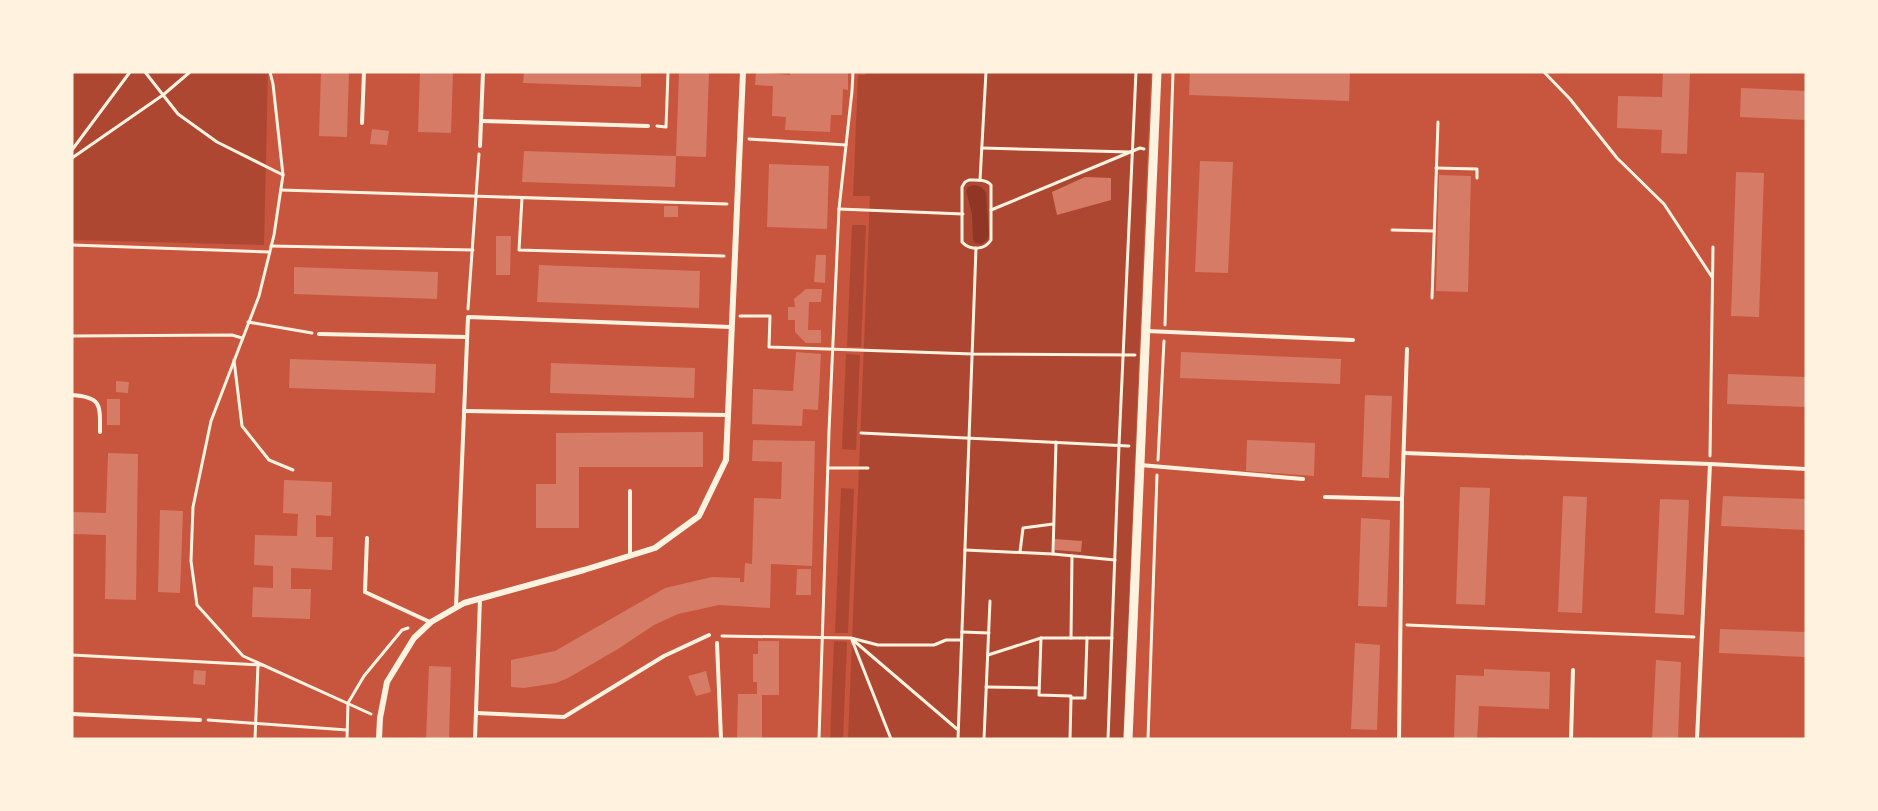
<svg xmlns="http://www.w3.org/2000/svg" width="1878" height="811" viewBox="0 0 1878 811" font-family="'Times New Roman',serif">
<rect width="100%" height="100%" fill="#c8553d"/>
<!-- green -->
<g fill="#ae4732">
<path d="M72 72H268L264 245 72 240Z"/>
<path d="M868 72H1151L1123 739H848L870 196H853L858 75H865Z"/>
<path d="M852 225H866L861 347H847Z"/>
<path d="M846 354 860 355 856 450 842 449Z"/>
<path d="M841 488 854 489 848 633H835Z"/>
<path d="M834 641 847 642 843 739H830Z"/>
</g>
<!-- water -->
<path fill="#8f3625" d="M974 185 981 187 986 192 989 235 987 240 981 244 975 243 973 240 972 214 966 191 968 187Z"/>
<!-- building -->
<g fill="#d67c66">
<path d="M321 72H349L347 137 319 136Z"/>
<path d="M420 72H453L451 133 418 132Z"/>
<path d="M524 72H641V87L523 83Z"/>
<path d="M679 72H709L706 157 676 156Z"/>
<path d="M756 72 790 75V72H848V90L843 89 842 115H831L830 132 785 130 786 117 772 116 773 86 755 85Z"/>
<path d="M1190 72H1350L1349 101 1189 95Z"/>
<path d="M1663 72H1690L1687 154 1661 153 1662 130 1617 128 1618 96 1662 97Z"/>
<path d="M1741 88 1806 91V120L1740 117Z"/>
<path d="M372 129 389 131 387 145 370 144Z"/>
<path d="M524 151 676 156 675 187 522 182Z"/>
<path d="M1200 161 1233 162 1228 273 1195 272Z"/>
<path d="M769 164 829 166 827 229 767 227Z"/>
<path d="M1736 172 1764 173 1759 317 1731 316Z"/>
<path d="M1439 175 1471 176 1468 292 1436 291Z"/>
<path d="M1085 177 1111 178V200L1057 215 1052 192Z"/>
<rect x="664" y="206" width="14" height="11"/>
<path d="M496 236H511L510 275H496Z"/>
<path d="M816 255H826L825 283 814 282Z"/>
<path d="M539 265 700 271 699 308 537 302Z"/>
<path d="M294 267 438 272 437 299 294 294Z"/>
<path d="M806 289H822L821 302H809L808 330H821V343H806L795 332V320H788V307H795L794 299Z"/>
<path d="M796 352 821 354 818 410 803 409 802 426 752 424 753 389 793 391Z"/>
<path d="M1181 352 1341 359 1340 384 1180 378Z"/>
<path d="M290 359 436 364 435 393 289 388Z"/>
<path d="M551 363 695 368 694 398 550 393Z"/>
<path d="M1728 374 1806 377V407L1727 404Z"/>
<path d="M116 381 129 382 128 393 116 392Z"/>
<path d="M1365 395 1392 396 1389 478 1362 477Z"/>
<rect x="107" y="399" width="13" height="26"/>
<path d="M703 432V467H579V528H536V484H556V433Z"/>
<path d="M753 440 815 441 812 566 771 564 770 608 719 605 678 614 654 625 618 649 568 678 556 683 524 688 511 687V660L555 651 665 588 712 577 740 578V582H744L745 563 752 564 754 498 781 499 782 462 752 461Z"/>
<path d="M1247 440 1315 443 1314 476 1246 471Z"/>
<path d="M108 453 138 454 136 600 105 599 106 535 72 534V512L106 513Z"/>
<path d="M284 480 332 482 331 516 316 515V537H333L332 570 291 568V589H311L310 619 252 617 253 587 273 588V566L254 565 255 535 297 536 298 514 283 513Z"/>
<path d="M1460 487 1490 488 1485 605 1456 604Z"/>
<path d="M1563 496 1587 497 1582 613 1558 612Z"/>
<path d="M1723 496 1806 499V530L1721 526Z"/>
<path d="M1660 499 1689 500 1684 615 1655 613Z"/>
<path d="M160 510 183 511 180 593 158 592Z"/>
<path d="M1361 518 1390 520 1387 607 1358 606Z"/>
<path d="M1055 539 1082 541 1081 552 1055 550Z"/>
<path d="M797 569H811V595H796Z"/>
<path d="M1720 629 1806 632V657L1719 653Z"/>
<path d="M758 641H779V695H762V739H737L738 694H757V682H753V654H758Z"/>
<path d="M1355 643 1380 645 1377 730 1351 729Z"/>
<path d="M1656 660 1681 662 1678 739H1652Z"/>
<path d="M429 666 451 667 449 739H426Z"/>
<path d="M1484 669 1550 672 1549 709 1479 706 1477 739H1454L1456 675 1484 676Z"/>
<path d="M194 670 206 671 205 685 193 684Z"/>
<path d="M706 671 711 692 696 696 688 676Z"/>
</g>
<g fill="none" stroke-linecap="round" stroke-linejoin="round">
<!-- path -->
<g stroke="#fff3e0" stroke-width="3">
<path d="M145 72 178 114 217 142 283 175"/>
<path d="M270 72 273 84 283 175 274 235 259 296 211 421 193 507 191 561 197 605 243 656 371 714"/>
<path d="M1544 72 1570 99 1617 158 1664 204 1712 277"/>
<path d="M657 126 666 127 668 72"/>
<path d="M749 139 846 145"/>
<path d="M982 148 1130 152"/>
<path d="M72 150 130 72"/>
<path d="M72 158 163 95 190 72"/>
<path d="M1436 168 1477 169V178"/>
<path d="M969 180C976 180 986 179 991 185V240C985 250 970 251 962 242V187L965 182Z"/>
<path d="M980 180 986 72"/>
<path d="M281 190 727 204"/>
<path d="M522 198 519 250 724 256"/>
<path d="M839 209 963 214"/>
<path d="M991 210 1140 148 1144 149"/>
<path d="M1392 230 1434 231"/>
<path d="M72 245 269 252"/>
<path d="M271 246 473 250"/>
<path d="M1432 298 1438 122"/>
<path d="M468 309 479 154"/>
<path d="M740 316H770L769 347 973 354 1135 355"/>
<path d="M248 322 312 333"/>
<path d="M1165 325 1173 72"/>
<path d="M72 336 232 335 242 338"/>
<path d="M234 360 242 426 269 460 293 470"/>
<path d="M861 433 1129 446"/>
<path d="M1710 456 1713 247"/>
<path d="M1158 460 1164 341"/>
<path d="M828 468H868"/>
<path d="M965 550 1053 554 1115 560"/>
<path d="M1020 552 1023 528 1053 524"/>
<path d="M1053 554 1056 442"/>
<path d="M1407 625 1694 637"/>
<path d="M962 632 989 633"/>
<path d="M722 636 851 638 878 645H934L946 640H961"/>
<path d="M1041 638 1039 695 1071 696V698"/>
<path d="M1071 638 1072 556"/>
<path d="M852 640 891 739"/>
<path d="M853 640 957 729"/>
<path d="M72 655 262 665"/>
<path d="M988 655 1041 638H1112"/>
<path d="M986 687 1039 688"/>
<path d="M208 720 347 730"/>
<path d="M255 739 258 665"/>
<path d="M347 739 348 703 364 676 402 630 408 628"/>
<path d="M819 739 829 431 839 209 852 91 853 72"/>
<path d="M958 739 976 248"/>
<path d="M984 739 990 601"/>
<path d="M1070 739 1071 698H1085L1087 638"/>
<path d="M1108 739 1119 445 1136 72"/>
<path d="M1148 739 1157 475"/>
</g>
<!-- service -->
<g stroke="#fff3e0" stroke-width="4">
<path d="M481 121 648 126"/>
<path d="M362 123 364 72"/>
<path d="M480 146 483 72"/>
<path d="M1147 331 1353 340"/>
<path d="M319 334 467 337"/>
<path d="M72 395C102 397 100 405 100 432"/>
<path d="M464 411 727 415"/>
<path d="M1404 453 1710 464 1697 739"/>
<path d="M1710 464 1806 469"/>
<path d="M1140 465 1303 479"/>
<path d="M1325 497 1402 499"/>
<path d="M367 538 365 592 430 622"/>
<path d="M630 555V491"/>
<path d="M456 607 468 317 731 327"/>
<path d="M717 643 721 739"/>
<path d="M476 713 564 717 664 656 709 635"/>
<path d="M72 714 200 720"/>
<path d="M475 739 480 599"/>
<path d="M1399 739 1402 499 1407 349"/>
<path d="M1571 739 1573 670"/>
</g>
<!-- minor -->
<path stroke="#fff3e0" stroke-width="6" d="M379 739 380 718 387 682 414 638 431 622 464 603 584 570 655 548 699 516 726 460 743 72"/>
<!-- tertiary -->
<path stroke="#fff3e0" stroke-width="9" d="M1128 739 1157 72"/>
</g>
<!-- border -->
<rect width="1878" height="811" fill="none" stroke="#fff3e0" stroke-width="147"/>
</svg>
